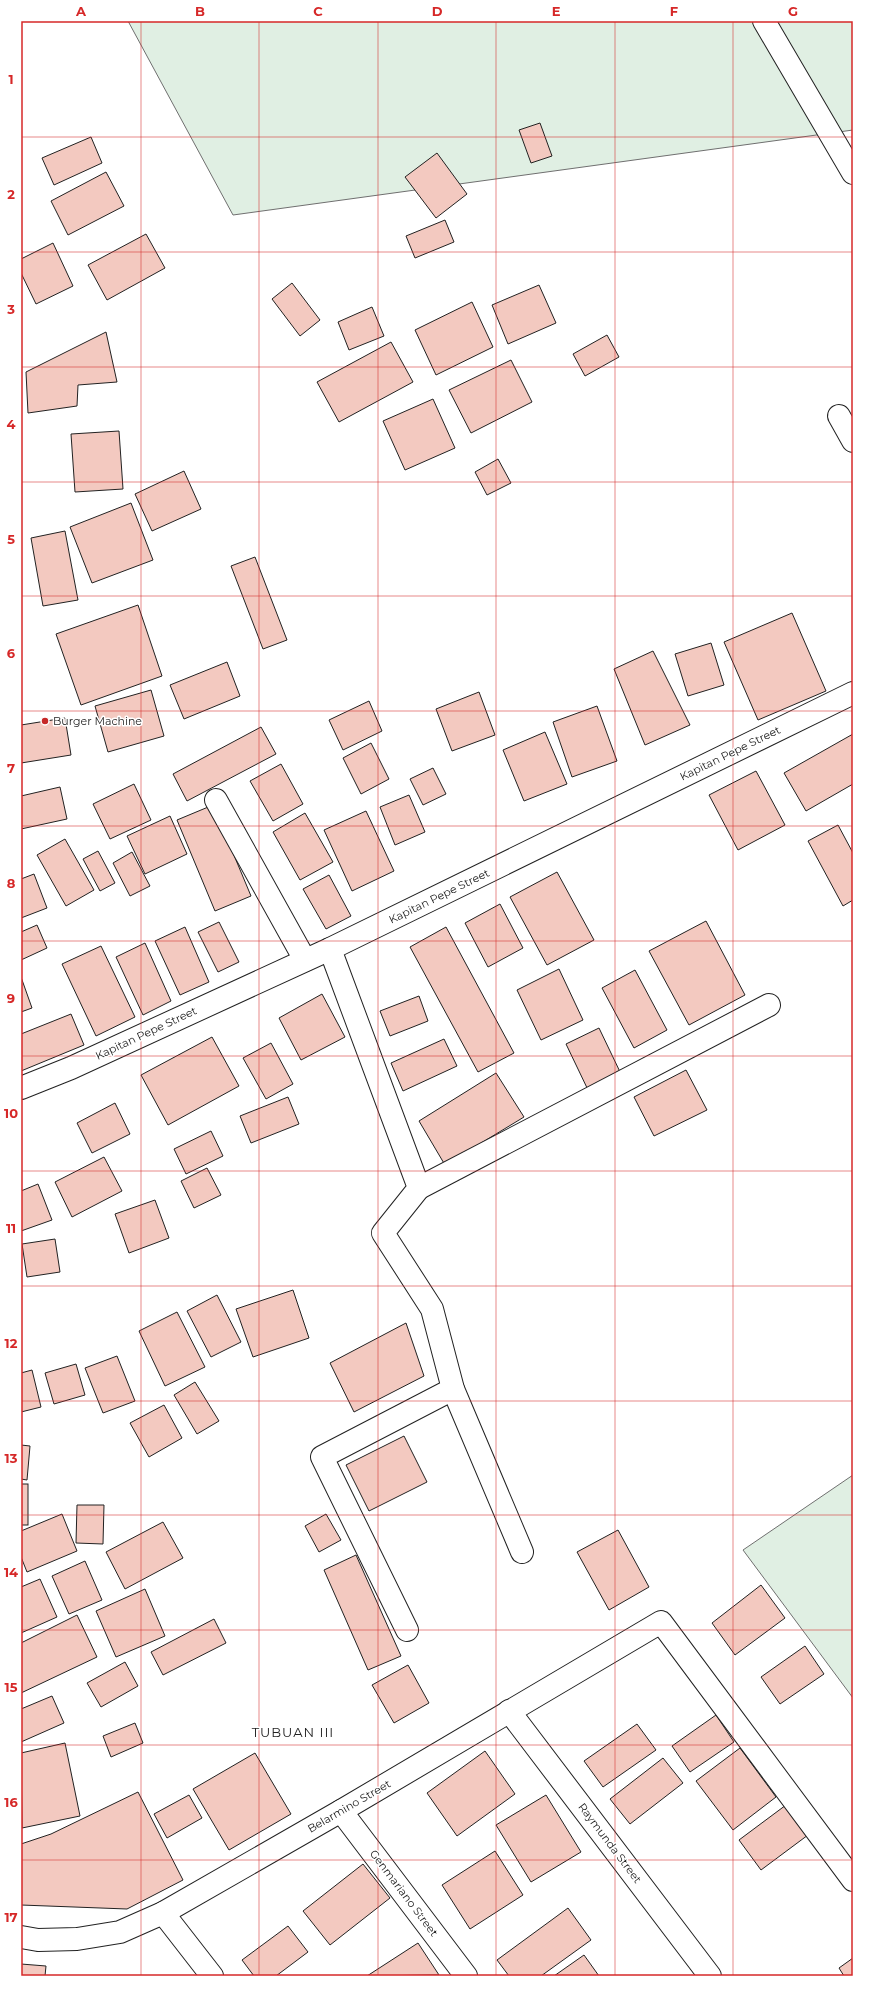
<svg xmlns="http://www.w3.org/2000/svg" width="874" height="1997" viewBox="0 0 874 1997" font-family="Montserrat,sans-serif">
<rect width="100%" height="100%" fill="#fff"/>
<!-- green -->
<g fill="#e0efe3" stroke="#6f6f6f">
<path d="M128 21H853V130L233 215Z"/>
<path d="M853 1475V1698L743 1550Z"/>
</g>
<!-- building -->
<g fill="#f3c9c0" stroke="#222">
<path d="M540 123 552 156 531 163 519 130Z"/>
<path d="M91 137 102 163 54 185 42 158Z"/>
<path d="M437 153 467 194 436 218 405 177Z"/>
<path d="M106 172 124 206 68 235 51 201Z"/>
<path d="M445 220 454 242 415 258 406 236Z"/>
<path d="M146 234 165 268 107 300 88 265Z"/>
<path d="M53 243 73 286 36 304 21 273V259Z"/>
<path d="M292 283 320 320 300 336 272 299Z"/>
<path d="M539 285 556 323 508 344 492 305Z"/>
<path d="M472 302 493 347 436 375 415 330Z"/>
<path d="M372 307 384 336 349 350 338 322Z"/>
<path d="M106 332 117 382 78 385 77 406 28 413 26 372Z"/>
<path d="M607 335 619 357 585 376 573 354Z"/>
<path d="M391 342 413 382 339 422 317 382Z"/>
<path d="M511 360 532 402 471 433 449 390Z"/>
<path d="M433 399 455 448 405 470 383 421Z"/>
<path d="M119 431 123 489 75 492 71 434Z"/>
<path d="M498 459 511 483 487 495 475 472Z"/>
<path d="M184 471 201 509 152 531 135 494Z"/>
<path d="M131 503 153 560 92 583 70 527Z"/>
<path d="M65 531 78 600 43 606 31 538Z"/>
<path d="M255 557 287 640 263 649 231 566Z"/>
<path d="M138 605 162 676 81 705 56 634Z"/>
<path d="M792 613 826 691 758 720 724 642Z"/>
<path d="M711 643 724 685 688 696 675 654Z"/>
<path d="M653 651 690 725 645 745 614 669Z"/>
<path d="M227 662 240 696 184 719 170 685Z"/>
<path d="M151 690 164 736 108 752 95 706Z"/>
<path d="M479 692 495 735 452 751 436 709Z"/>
<path d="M369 701 382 731 343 750 329 720Z"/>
<path d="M597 706 617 761 572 777 553 722Z"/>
<path d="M65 718 71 755 21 763V725Z"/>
<path d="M261 727 276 754 187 801 173 774Z"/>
<path d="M545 732 567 784 524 801 503 750Z"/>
<path d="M853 734V784L806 811 784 773Z"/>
<path d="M371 743 389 779 361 794 343 758Z"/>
<path d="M281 764 303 804 273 821 250 781Z"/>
<path d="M433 768 446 794 423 805 410 779Z"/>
<path d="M756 771 785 825 738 850 709 795Z"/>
<path d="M134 784 151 820 110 839 93 804Z"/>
<path d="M60 787 67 819 21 829V796Z"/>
<path d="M409 795 425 832 395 845 380 807Z"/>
<path d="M213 805 251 896 215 911 177 820Z"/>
<path d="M366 811 394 871 352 891 324 830Z"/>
<path d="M305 813 333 862 300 880 273 832Z"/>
<path d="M170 816 187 854 145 874 127 836Z"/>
<path d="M838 825 853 853V900L843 906 808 841Z"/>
<path d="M65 839 94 890 66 906 37 855Z"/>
<path d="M98 851 115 883 100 891 83 859Z"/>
<path d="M132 852 150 886 130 896 113 863Z"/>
<path d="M557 872 594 940 547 965 510 897Z"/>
<path d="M34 874 47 908 21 918V879Z"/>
<path d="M329 875 351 916 326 929 303 889Z"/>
<path d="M500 904 523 948 488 967 465 923Z"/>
<path d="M706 921 745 995 689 1025 649 951Z"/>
<path d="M219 922 239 962 218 972 198 932Z"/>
<path d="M37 925 47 948 21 960V932Z"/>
<path d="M185 927 209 982 180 995 155 941Z"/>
<path d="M446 927 514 1053 478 1072 410 947Z"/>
<path d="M145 943 171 1001 143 1015 116 957Z"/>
<path d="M101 946 135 1017 96 1036 62 964Z"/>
<path d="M559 969 583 1020 541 1040 517 990Z"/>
<path d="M635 970 667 1030 634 1048 602 988Z"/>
<path d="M21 977 32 1008 21 1012Z"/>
<path d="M322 994 345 1037 301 1060 279 1018Z"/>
<path d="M419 996 428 1021 390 1036 380 1011Z"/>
<path d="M71 1014 84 1045 21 1071V1034Z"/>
<path d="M599 1028 622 1076 589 1092 566 1044Z"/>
<path d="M212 1037 239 1086 168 1125 141 1075Z"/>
<path d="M444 1039 457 1066 403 1091 391 1063Z"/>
<path d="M271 1043 293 1084 266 1099 243 1058Z"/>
<path d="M686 1070 707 1110 654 1136 634 1097Z"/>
<path d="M496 1073 524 1117 445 1165 419 1121Z"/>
<path d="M288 1097 299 1124 251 1143 240 1116Z"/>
<path d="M115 1103 130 1134 92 1153 77 1123Z"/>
<path d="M211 1131 223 1156 186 1174 174 1149Z"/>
<path d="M104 1157 122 1191 72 1217 55 1182Z"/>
<path d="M207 1168 221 1195 194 1208 181 1181Z"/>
<path d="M38 1184 52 1220 21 1231V1191Z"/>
<path d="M155 1200 169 1238 129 1253 115 1214Z"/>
<path d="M55 1239 60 1272 27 1277 22 1244Z"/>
<path d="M293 1290 309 1338 253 1357 236 1309Z"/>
<path d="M217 1295 241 1342 211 1357 187 1311Z"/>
<path d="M177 1312 205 1367 165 1386 139 1331Z"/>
<path d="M406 1323 424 1376 354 1412 330 1363Z"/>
<path d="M117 1356 135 1401 103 1413 85 1368Z"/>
<path d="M76 1364 85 1395 54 1404 45 1373Z"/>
<path d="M32 1370 41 1407 21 1412V1373Z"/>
<path d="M195 1382 219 1421 197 1434 174 1395Z"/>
<path d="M164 1405 182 1438 149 1457 130 1423Z"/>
<path d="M404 1436 427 1482 369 1511 346 1465Z"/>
<path d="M21 1445 30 1446 27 1480 21 1479Z"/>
<rect x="21" y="1484" width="7" height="41"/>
<path d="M77 1505H104L103 1544 76 1543Z"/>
<path d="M62 1514 77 1551 27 1572 21 1557V1531Z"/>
<path d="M326 1514 341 1540 319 1552 305 1526Z"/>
<path d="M163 1522 183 1558 125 1589 106 1552Z"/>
<path d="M618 1530 649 1587 609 1610 577 1552Z"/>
<path d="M356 1555 401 1656 368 1670 324 1570Z"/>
<path d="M85 1561 102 1600 69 1614 52 1576Z"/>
<path d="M40 1579 57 1617 21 1633V1587Z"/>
<path d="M761 1585 785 1618 735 1655 712 1623Z"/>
<path d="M145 1589 165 1636 116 1657 96 1611Z"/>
<path d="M77 1615 97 1657 21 1693V1643Z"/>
<path d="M214 1619 226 1643 163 1675 151 1652Z"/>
<path d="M805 1646 824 1674 780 1704 761 1677Z"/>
<path d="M125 1662 138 1686 101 1707 87 1683Z"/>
<path d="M408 1665 429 1703 394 1723 372 1685Z"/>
<path d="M52 1696 64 1723 21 1742V1709Z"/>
<path d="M716 1715 734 1742 690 1772 672 1746Z"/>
<path d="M135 1723 143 1743 111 1757 103 1736Z"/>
<path d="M637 1724 656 1750 603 1787 584 1761Z"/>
<path d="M65 1743 80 1816 22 1828 21 1753Z"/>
<path d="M740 1748 776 1797 733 1830 696 1781Z"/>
<path d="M485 1751 515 1794 457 1836 427 1793Z"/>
<path d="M255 1753 291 1814 229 1850 193 1789Z"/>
<path d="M663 1758 683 1783 630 1824 610 1799Z"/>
<path d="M138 1792 183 1880 127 1909 21 1905V1844L51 1834Z"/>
<path d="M189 1795 202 1818 167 1838 154 1814Z"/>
<path d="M546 1795 581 1852 531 1882 496 1825Z"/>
<path d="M786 1805 808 1835 761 1870 739 1840Z"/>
<path d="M495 1851 523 1895 470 1929 442 1885Z"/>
<path d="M363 1864 390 1898 330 1945 303 1911Z"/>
<path d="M568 1908 591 1940 541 1976H509L497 1960Z"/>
<path d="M288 1926 308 1952 276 1976H254L242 1960Z"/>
<path d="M418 1943 439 1975 367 1976Z"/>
<path d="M584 1955 599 1976H554Z"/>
<path d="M853 1958V1976H844L839 1968Z"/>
<path d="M21 1964 46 1966 45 1976H21Z"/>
</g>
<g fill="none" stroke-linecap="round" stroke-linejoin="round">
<!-- minor casing -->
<g stroke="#222" stroke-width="24">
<g id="minor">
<path d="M764 21 853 173"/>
<path d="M839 416 853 441"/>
<path d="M216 800 305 960"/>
<path d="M330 949 419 1188 383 1233 432 1309 453 1389 522 1552"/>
<path d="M419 1188 769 1005"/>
<path d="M407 1630 322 1457 453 1389"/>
<path d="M509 1711 710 1976"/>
<path d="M341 1811 466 1976"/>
<path d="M163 1913 212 1976"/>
<path d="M21 1937 38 1940 77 1939 120 1932 163 1913 341 1811 661 1622 853 1880"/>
</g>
</g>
<!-- tertiary casing -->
<g stroke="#222" stroke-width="24">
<path id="tertiary" d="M21 1088 71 1068 330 949 853 693"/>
</g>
<!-- minor -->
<use href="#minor" stroke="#fff" stroke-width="22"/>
<!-- tertiary -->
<use href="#tertiary" stroke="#fff" stroke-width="22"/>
</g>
<!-- grid -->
<path fill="none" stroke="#d62828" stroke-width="1" stroke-opacity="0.55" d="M141 21V1976M259 21V1976M378 21V1976M496 21V1976M615 21V1976M733 21V1976M21 137H853M21 252H853M21 367H853M21 482H853M21 596H853M21 711H853M21 826H853M21 941H853M21 1056H853M21 1171H853M21 1286H853M21 1401H853M21 1515H853M21 1630H853M21 1745H853M21 1860H853"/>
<!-- markers -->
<circle fill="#c62828" stroke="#fff" stroke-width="1.5" cx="45" cy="721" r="4"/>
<g text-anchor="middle" stroke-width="3" stroke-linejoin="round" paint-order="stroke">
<!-- poi labels -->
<g font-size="11" fill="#222" stroke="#fff" text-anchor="start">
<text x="53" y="725">Burger Machine</text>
</g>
<!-- street labels -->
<g font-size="11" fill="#222" stroke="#fff">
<text transform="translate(730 753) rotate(-26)" y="4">Kapitan Pepe Street</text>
<text transform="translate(439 896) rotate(-26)" y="4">Kapitan Pepe Street</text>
<text transform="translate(146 1033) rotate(-25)" y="4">Kapitan Pepe Street</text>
<text transform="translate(349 1806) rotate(-30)" y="4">Belarmino Street</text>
<text transform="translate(610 1843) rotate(53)" y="4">Raymunda Street</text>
<text transform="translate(404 1893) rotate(53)" y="4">Genmariano Street</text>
</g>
<!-- quarter labels -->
<g font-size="13" letter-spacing="1" fill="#222" stroke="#fff">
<text x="293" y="1737">TUBUAN III</text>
</g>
</g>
<!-- border -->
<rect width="874" height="1997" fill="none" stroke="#ffffff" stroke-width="44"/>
<rect x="22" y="22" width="830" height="1953" fill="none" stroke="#d62828" stroke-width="1.5"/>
<g font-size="13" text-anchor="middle" font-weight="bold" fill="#d62828">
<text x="81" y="16">A</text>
<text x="200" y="16">B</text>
<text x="318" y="16">C</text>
<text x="437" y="16">D</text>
<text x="556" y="16">E</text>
<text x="674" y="16">F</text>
<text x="793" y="16">G</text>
<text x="11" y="84">1</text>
<text x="11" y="199">2</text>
<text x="11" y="314">3</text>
<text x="11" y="429">4</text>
<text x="11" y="544">5</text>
<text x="11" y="658">6</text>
<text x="11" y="773">7</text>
<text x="11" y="888">8</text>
<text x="11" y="1003">9</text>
<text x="11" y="1118">10</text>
<text x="11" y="1233">11</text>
<text x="11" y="1348">12</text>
<text x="11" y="1463">13</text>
<text x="11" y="1577">14</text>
<text x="11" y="1692">15</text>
<text x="11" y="1807">16</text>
<text x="11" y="1922">17</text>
</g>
</svg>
